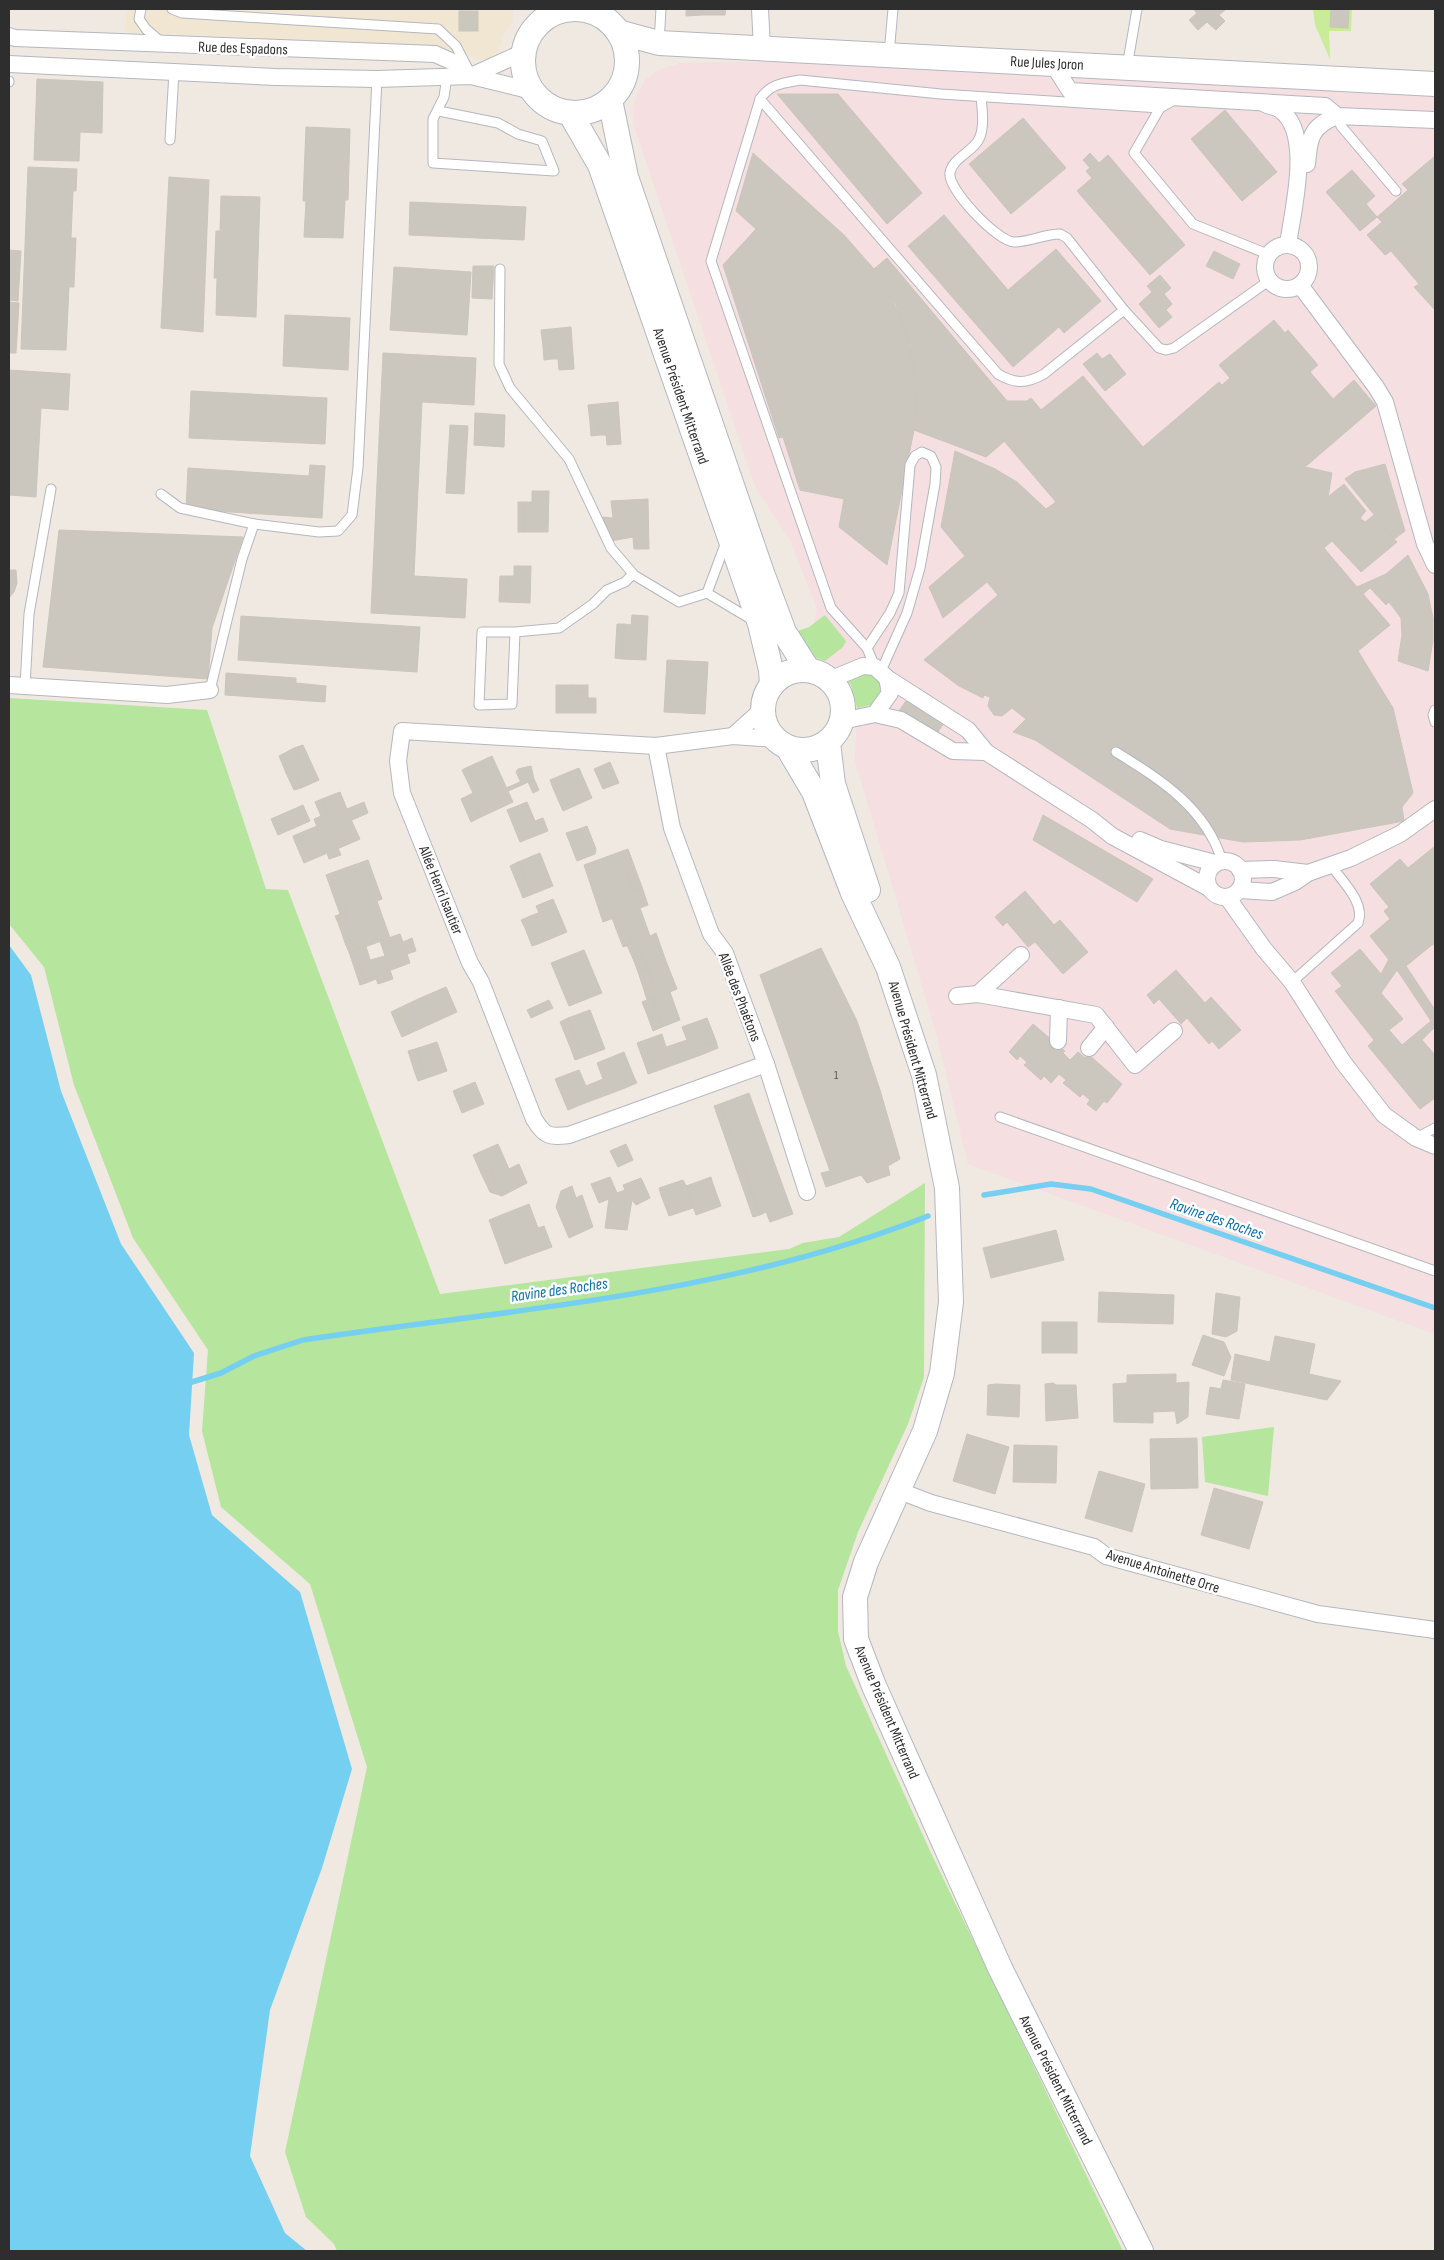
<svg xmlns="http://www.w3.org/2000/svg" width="1444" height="2260" viewBox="0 0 1444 2260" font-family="'Sofia Sans Condensed',sans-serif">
<rect width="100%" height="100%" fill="#efe9e1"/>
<!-- education -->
<path fill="#f0e6d1" d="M126 9H513V21L504 33 496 58 481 60 432 46 125 32Z"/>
<!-- medical -->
<path fill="#f5dfe0" d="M800 61 1435 94V1334L968 1164 936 1033 855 761 857 705 851 685 836 667 818 657 808 654 817 609 791 542 755 486 634 126 632 108 638 94 645 80 657 71 680 63Z"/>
<!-- green -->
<g fill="#b6e59e">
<path d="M825 615 846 641 843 647 825 661 808 655 798 631 809 627Z"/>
<path d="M865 674C884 677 883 689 876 704L857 708 851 685 847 680Z"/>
<path d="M9 698 207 710 266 889 288 890 440 1294 789 1249 803 1243 839 1237 925 1183 924 1377 908 1424 858 1532 838 1590V1631L846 1666 931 1853 1123 2251H337L334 2244 306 2217 285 2152 367 1767 310 1584 221 1507 202 1431 208 1350 133 1238 74 1085 44 967 9 924Z"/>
<path d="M1274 1427 1268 1496 1205 1482 1202 1437Z"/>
</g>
<!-- pitch -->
<path fill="#c9ec9a" d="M1313 9H1352L1351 31H1329L1330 59 1315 25Z"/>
<!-- water -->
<path fill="#75cff0" d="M9 945 31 975 61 1091 121 1244 194 1353 189 1435 212 1515 300 1592 352 1769 322 1868 270 2010 250 2156 285 2233 307 2251H9Z"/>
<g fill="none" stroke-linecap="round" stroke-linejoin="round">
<!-- stream -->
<g stroke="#75cff0" stroke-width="5.5">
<path d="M984 1195 1051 1184 1091 1189 1435 1308"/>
<path d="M192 1382 221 1373 254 1356 303 1340C513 1309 728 1295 928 1216"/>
</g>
</g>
<!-- building -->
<g fill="#cbc7bf" stroke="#cbc5ba">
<path d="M686 9H703L702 15 686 16Z"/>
<path d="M703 9H726L725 15H702Z"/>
<path d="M1193 9H1226L1219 15 1225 21 1216 30 1207 22 1198 30 1189 20 1197 13Z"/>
<path d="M1331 9H1349L1348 28 1330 27Z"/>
<rect x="459" y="11" width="19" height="20"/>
<path d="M37 79 103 82 102 133 80 132 79 161 34 160Z"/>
<path d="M777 94H838L922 193 887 224Z"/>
<path d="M1225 110 1277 172 1242 201 1191 139Z"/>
<path d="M1023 118 1066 168 1011 214 969 164Z"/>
<path d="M306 127 350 129 348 200H345L343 238 304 237 306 201H303Z"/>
<path d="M753 153 844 235 874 269 886 287 904 325 914 366 916 409 914 430 887 565 839 527 844 499 800 490 783 437 779 438 723 265 756 229 736 211Z"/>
<path d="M1090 153 1099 163 1108 155 1185 245 1150 275 1077 191 1092 178 1086 171 1090 168 1083 160Z"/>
<path d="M1435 156V310L1414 287 1419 284 1391 251 1385 255 1367 235 1382 222 1377 217 1408 190 1402 184Z"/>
<path d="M28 167 77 169 76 191H73L71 238H76L74 287H69L66 350 21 349Z"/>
<path d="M1352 170 1375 196 1366 204 1377 217 1360 231 1326 192Z"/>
<path d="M169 177 209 180 203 332 161 328Z"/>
<path d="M221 196 260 197 256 317 216 315 217 278H214L216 231H220Z"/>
<path d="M410 202 526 207 524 240 409 235Z"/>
<path d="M944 215 1008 290 1056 249 1101 301 1064 333 1059 327 1013 367 908 246Z"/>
<path d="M9 250 21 251 18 301 9 300Z"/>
<path d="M1214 251 1240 264 1233 279 1206 266Z"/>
<path d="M887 258 1007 401H1027L1031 398 1041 410 986 457 914 430 916 388 910 345 896 305 874 269Z"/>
<path d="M473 266H494L492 299 472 298Z"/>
<path d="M394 267 471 272 467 335 390 330Z"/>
<path d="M1160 275 1171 288 1164 294 1172 304 1166 310 1172 317 1159 328 1139 304 1152 292 1147 286Z"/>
<path d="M9 302 19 303 16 353H9Z"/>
<path d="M285 315 350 318 348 370 283 366Z"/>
<path d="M1274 320 1285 333 1288 330 1318 365 1310 372 1333 399 1354 380 1376 406 1305 467 1332 473 1328 497 1344 484 1366 511 1360 518 1365 522 1374 515 1397 542 1361 572 1332 541 1324 548 1357 587 1386 574 1408 555 1428 594 1433 618V640L1428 671 1398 661 1402 635 1401 618 1389 602 1386 605 1370 588 1363 594 1390 625 1358 651 1393 708 1413 793 1402 807 1404 821 1300 840 1243 842 1170 829 1035 740 1013 732 1026 719 1012 708 1002 716 994 715 988 706 990 697 984 695 983 698 959 686 924 660 998 595 987 582 943 618 929 587 965 556 941 527 955 451 995 469 1017 482 1046 509 1056 502 1004 441 1041 410 1083 376 1143 447 1219 382 1222 385 1230 378 1219 365Z"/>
<path d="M571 327 574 369 559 370 558 359H552L551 345 543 346 541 330Z"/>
<path d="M551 345 552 359 544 360 543 346Z"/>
<path d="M383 353 476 358 474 405 422 402 414 576 467 579 465 618 371 613Z"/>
<path d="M1097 353 1102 359 1110 354 1126 374 1105 391 1083 364Z"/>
<path d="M9 370 70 374 68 410 41 408 36 497 9 495Z"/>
<path d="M191 391 327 398 325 444 189 438Z"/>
<path d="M618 402 621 444 607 445 606 435H600L599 421 590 422 588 405Z"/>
<path d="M475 413 505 415 504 447 474 445Z"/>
<path d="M599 421 600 435 591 436 590 422Z"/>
<path d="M450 425 468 426 464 494 446 493Z"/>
<path d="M1385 464 1405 531 1394 539 1345 479 1355 472Z"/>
<path d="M310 465 325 466 322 518 186 509 188 468 309 476Z"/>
<path d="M532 491H549L548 532H524V502H532Z"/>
<path d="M648 499 649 549H634L633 537 611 541 603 517 613 518 611 501Z"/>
<rect x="518" y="502" width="6" height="30"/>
<path d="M59 530 243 537 212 628 208 679 43 667Z"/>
<path d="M514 566H531L530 603 506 602 507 576H514Z"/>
<path d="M9 570H16L17 583 14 592 9 598Z"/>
<path d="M500 576H507L506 602H499Z"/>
<path d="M632 615 648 616 646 660 622 659 624 624 631 625Z"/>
<path d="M241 616 420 627 417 672 238 660Z"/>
<path d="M617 624H624L622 659 615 658Z"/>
<path d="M667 660 708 662 705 714 664 712Z"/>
<path d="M226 673 296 678V683L326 686 325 702 225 695Z"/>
<path d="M556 685H572V692H588V698H596V713H556Z"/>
<rect x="572" y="685" width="16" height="7"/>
<path d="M906 701 943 724 934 738 896 715Z"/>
<path d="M303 745 319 780 301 788 289 761 298 757 294 748Z"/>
<path d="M294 748 298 757 289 761 293 770 286 773 279 756Z"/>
<path d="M492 756 513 802 481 817 472 799 481 795 468 767Z"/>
<path d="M610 762 619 783 603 789 594 769Z"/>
<path d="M531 766 534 779 522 785 516 772 518 769Z"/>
<path d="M468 767 481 795 472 799 481 817 471 822 461 799 473 793 462 770Z"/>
<path d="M579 768 592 798 563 811 553 788 572 780 569 772Z"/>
<path d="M293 770 301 788 294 790 286 773Z"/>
<path d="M569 772 572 780 553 788 550 780Z"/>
<path d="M534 779 539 790 533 793 528 782Z"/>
<path d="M520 782 522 785 508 791 506 788Z"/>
<path d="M340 792 353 824 337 831 344 846 304 863 295 842 319 832 314 819 328 813 322 799Z"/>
<path d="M322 799 328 813 321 816 315 802Z"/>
<path d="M364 802 368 813 352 820 347 809Z"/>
<path d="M527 802 535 821 543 818 548 831 520 842 507 810Z"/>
<path d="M303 805 310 821 278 835 271 819Z"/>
<path d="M1043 815 1153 879 1137 902 1033 840Z"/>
<path d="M353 824 360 839 344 846 337 831Z"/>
<path d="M317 826 319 832 295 842 293 836Z"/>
<path d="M587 826 594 844 587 847 579 829Z"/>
<path d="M579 829 587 847 594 844 596 849 595 854 577 861 566 833Z"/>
<path d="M1435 846V947L1433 944 1406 966 1397 970 1370 936 1390 919 1384 911 1389 907 1370 884 1400 859 1408 868Z"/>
<path d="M338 848 341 855 329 859 327 853Z"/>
<path d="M628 849 635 868 626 871 633 891 642 887 648 905 603 922 584 865Z"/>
<path d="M540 853 553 886 523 898 519 888 527 885 518 862Z"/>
<path d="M368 860 382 899 377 901 390 938 356 950 352 940 345 943 339 925 347 923 344 913 347 911 344 900 336 903 330 886 338 883 334 872Z"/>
<path d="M518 862 527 885 519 888 510 866Z"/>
<path d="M635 868 642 887 633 891 626 871Z"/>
<path d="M334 872 338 883 330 886 326 875Z"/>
<path d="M1025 891 1054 925 1060 920 1088 952 1063 974 1035 942 1028 947 1007 922 1003 926 995 917Z"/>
<path d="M553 899 567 932 538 944 531 926 539 922 535 914 539 913 536 906Z"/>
<path d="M344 900 347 911 340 914 336 903Z"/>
<path d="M640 908 650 936 656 933 666 961 647 968 638 942 632 944 621 915Z"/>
<path d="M344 913 347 923 339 925 335 916Z"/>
<path d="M535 914 539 922 525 928 521 920Z"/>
<path d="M621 915 627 931 618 934 612 918Z"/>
<path d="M531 926 538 944 532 946 525 928Z"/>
<path d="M627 931 632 944 623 947 618 934Z"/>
<path d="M400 934 403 942 412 938 416 951 407 954 410 963 375 976 376 979 366 983 356 956 351 958 349 952 366 946 370 960 385 956 380 941Z"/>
<path d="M352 940 356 950 349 952 345 943Z"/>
<path d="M638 942 643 958 634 961 627 945Z"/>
<path d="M821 948 857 1021 880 1090 900 1159 888 1166 890 1175 867 1183 861 1175 826 1187 821 1173 830 1171 760 975Z"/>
<path d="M1360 949 1381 974 1389 959 1397 970 1381 993 1403 1019 1389 1030 1402 1045 1431 1021 1435 1027 1422 1040 1435 1055V1098L1420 1109 1368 1046 1374 1040 1335 991 1342 986 1331 973Z"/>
<path d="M584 950 602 993 569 1006 551 963Z"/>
<path d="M356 956 366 983 360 985 351 958Z"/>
<path d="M643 958 647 968 638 972 634 961Z"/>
<path d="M666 961 677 989 670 992 680 1020 662 1027 652 998 658 996 647 968Z"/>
<path d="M1406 966 1435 1010V1027L1397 970Z"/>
<path d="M647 968 653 984 643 987 638 972Z"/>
<path d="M390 970 393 979 378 984 375 976Z"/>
<path d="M1176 970 1205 1003 1211 997 1241 1030 1219 1049 1212 1041 1209 1044 1187 1018 1181 1024 1159 999 1154 1004 1147 995Z"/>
<path d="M653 984 658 996 647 1000 643 987Z"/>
<path d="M446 987 457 1012 402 1037 398 1028 407 1024 401 1012 420 1004 418 999Z"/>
<path d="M652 998 657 1014 648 1017 642 1002Z"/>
<path d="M418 999 420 1004 401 1012 407 1024 398 1028 391 1012Z"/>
<path d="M549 1000 553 1008 531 1018 527 1010Z"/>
<path d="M590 1010 605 1049 575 1060 571 1049 579 1046 568 1018Z"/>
<path d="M657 1014 662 1027 653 1031 648 1017Z"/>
<path d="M568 1018 579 1046 571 1049 560 1022Z"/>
<path d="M707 1018 716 1041 699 1047 701 1055 665 1068 662 1059 645 1065 637 1043 662 1034 666 1047 687 1040 682 1027Z"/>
<path d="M1033 1024 1065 1051 1063 1053 1070 1060 1078 1052 1085 1058 1088 1054 1122 1084 1107 1103 1104 1101 1096 1111 1087 1104 1090 1100 1083 1094 1080 1097 1063 1083 1066 1080 1059 1074 1051 1083 1044 1076 1041 1080 1024 1065 1027 1062 1020 1056 1017 1060 1009 1052Z"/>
<path d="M716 1041 718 1048 701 1055 699 1047Z"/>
<path d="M437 1042 447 1071 418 1081 415 1073 423 1071 415 1049Z"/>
<path d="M415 1049 423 1071 415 1073 408 1051Z"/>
<path d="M624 1052 634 1077 617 1084 620 1090 585 1103 582 1097 565 1103 555 1079 579 1070 586 1086 603 1079 597 1063Z"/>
<path d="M662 1059 665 1068 648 1074 645 1065Z"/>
<path d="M634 1077 637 1083 620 1090 617 1084Z"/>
<path d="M475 1082 484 1104 462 1113 453 1091Z"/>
<path d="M749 1093 793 1214 770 1222 766 1212 760 1215 720 1104Z"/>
<path d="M582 1097 585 1103 568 1110 565 1103Z"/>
<path d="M720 1104 760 1215 753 1217 714 1106Z"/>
<path d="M498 1144 509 1169 519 1164 527 1183 502 1196 490 1169 481 1173 473 1155Z"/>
<path d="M626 1144 633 1160 618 1167 610 1151Z"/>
<path d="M490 1169 502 1196 490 1192 481 1173Z"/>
<path d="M610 1177 617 1193 625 1190 623 1185 641 1178 648 1193 632 1200 627 1230 605 1228 609 1199 599 1203 591 1184Z"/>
<path d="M711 1177 713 1184 688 1193 686 1186Z"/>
<path d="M683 1180 686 1186 661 1195 659 1188Z"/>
<path d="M713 1184 721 1206 696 1215 688 1193Z"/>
<path d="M572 1186 576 1198 582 1195 593 1227 569 1238 556 1207 561 1191Z"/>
<path d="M686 1186 693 1208 669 1216 661 1195Z"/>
<path d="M648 1193 650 1198 636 1205 632 1200Z"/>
<path d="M529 1204 538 1228 544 1226 552 1247 505 1264 489 1220Z"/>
<path d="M1056 1230 1064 1260 991 1278 983 1248Z"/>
<path d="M1099 1292 1174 1295 1173 1324 1098 1322Z"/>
<path d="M1216 1293 1240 1297 1237 1331 1226 1337 1212 1334Z"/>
<rect x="1042" y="1322" width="35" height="31"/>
<path d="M1203 1335 1224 1342 1231 1357 1224 1376 1192 1365Z"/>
<path d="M1275 1336 1315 1344 1309 1374 1341 1381 1327 1400 1231 1380 1235 1354 1270 1362Z"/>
<path d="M1176 1374V1383L1189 1382 1188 1417 1177 1424 1175 1411 1153 1412V1423L1114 1422 1113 1384 1127 1383V1375Z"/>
<path d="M1223 1380 1245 1384 1239 1419 1206 1414 1210 1387 1221 1389Z"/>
<path d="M1053 1383 1056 1385H1076L1078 1418 1046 1421 1045 1384Z"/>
<path d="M996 1384 1020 1385 1019 1417 987 1415 988 1385Z"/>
<path d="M967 1434 1009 1447 995 1494 953 1481Z"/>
<path d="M1197 1438 1198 1488 1151 1489 1150 1439Z"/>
<path d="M1014 1445 1057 1446 1056 1483 1013 1482Z"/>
<path d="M1099 1471 1145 1484 1132 1532 1085 1518Z"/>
<path d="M1214 1488 1263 1502 1249 1549 1201 1535Z"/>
</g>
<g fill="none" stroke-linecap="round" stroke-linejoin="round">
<!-- lane casing -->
<g stroke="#b4b7c1" stroke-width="11">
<g id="lane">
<path d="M141 9 139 19 146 29 161 42"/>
<path d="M172 9 182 13 438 29 456 46 468 69"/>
<path d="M659 43 661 9"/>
<path d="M889 54 893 9"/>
<path d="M1127 67 1137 9"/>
<path d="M9 81V82"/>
<path d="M981 97C982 109 985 127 979 139 973 152 952 158 950 173 947 189 998 242 1014 242 1030 242 1044 234 1060 234L1067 238 1124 310"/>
<path d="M760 99 998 374C1015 384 1026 384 1044 374L1124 310 1159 348 1166 350 1174 348 1270 280"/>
<path d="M1160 108 1134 153 1193 224 1270 255"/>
<path d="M439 111 498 123 518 134 542 141 554 171 433 163V119L444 97 447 76"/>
<path d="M1337 116 1341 126 1396 191"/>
<path d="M170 140 174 72"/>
<path d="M500 269 499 364 510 388 569 459 611 548 634 575 679 602 707 593"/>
<path d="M161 494 180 508 254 524"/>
<path d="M726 542 707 593 754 621"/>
<path d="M515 632H482L479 705 512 704 515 632 559 628 593 604 607 590 625 582 633 574"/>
<path d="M867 648 890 613 899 593 910 465 915 456 922 452 931 456 936 467 935 484 920 568 907 613 881 671"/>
<path d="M875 667 867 648 831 608 711 261 760 99C770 84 783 83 800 80L941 94 1160 108 1176 99"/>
<path d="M25 686 29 614 51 489"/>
<path d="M210 690 242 559 254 524 319 532 338 531 352 515 358 468 377 79"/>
<path d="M1435 710 1433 715 1435 722"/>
<path d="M1116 752C1161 780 1206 808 1222 861"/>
<path d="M1292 982 1358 923C1366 903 1342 881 1330 864"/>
<path d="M1000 1117 1435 1271"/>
<path d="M1416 1138 1435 1128"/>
</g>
</g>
<!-- street casing -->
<g stroke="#b4b7c1" stroke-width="18">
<g id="street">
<path d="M760 9 762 48"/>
<path d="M9 36 15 38 435 54 453 62 471 76"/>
<path d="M1052 63 1070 91 1325 106 1337 116 1435 120"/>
<path d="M9 64 276 77 377 79 471 76 532 91"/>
<path d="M471 76 524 52"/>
<path d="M1265 104C1269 106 1275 107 1279 109 1314 132 1292 212 1288 245"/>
<path d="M1307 164C1309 138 1311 126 1337 116"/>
<circle cx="1287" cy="267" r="22"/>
<path d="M1300 285 1376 387 1385 402 1425 544 1435 565"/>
<path d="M829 680 863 666 875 667 887 678 968 730 986 752 1092 820 1112 836 1209 888"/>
<path d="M9 685 167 695 210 690"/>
<path d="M875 714 901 720 953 751 986 752"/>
<path d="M842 721 875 714 890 693 887 678"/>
<path d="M733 736 763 709"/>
<path d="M656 746 672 828 711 934 725 953 766 1064 807 1192"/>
<path d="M1140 840 1161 849 1215 863"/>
<circle cx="1225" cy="879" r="18"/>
<path d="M1240 870 1274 869 1308 873"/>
<path d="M1239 890 1272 892 1295 882 1308 873 1351 858 1400 834 1435 809"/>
<path d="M1227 897 1264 949 1292 982 1343 1062 1384 1115 1416 1138 1435 1146"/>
<path d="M978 994 1021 955"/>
<path d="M957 996 978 994 1096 1015 1135 1065 1174 1031"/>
<path d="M1058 1041 1059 1008"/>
<path d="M1089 1048 1106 1027"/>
<path d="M766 1064 569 1135C549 1137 545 1137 534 1119L481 982 470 963 402 793 398 761 402 731 656 746 733 736 775 739"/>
<path d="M897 1490 931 1503 1094 1547 1106 1556 1318 1614 1435 1630"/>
</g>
</g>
<!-- secondary casing -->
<g stroke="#b4b7c1" stroke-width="26">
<g id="secondary">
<circle cx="575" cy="61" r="52"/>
<path d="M618 32 659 43 1435 84"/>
<path d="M610 100 626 177 762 573 784 632 808 670"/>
<path d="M570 113 600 165 760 624 771 670 772 685"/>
<circle cx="803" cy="710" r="40"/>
<path d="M828 743 833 784 868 890"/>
<path d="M788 748 814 792 853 893 888 967 924 1075 947 1188 951 1302 942 1373 925 1431 866 1562 855 1597 856 1639 874 1686 1000 1968 1141 2251"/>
</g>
</g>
<!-- lane -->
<use href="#lane" stroke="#fff" stroke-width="9"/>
<!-- street -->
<use href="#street" stroke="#fff" stroke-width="16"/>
<!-- secondary -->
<use href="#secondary" stroke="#fff" stroke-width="24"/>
</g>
<g text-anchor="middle" stroke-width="5" stroke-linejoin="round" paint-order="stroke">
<!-- number labels -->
<g font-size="12" fill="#555452">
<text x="836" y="1079">1</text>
</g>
<!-- street labels -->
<g font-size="15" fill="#2e2e2e" stroke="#fff">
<text transform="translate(243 48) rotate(2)" y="5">Rue des Espadons</text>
<text transform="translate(1047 63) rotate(3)" y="5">Rue Jules Joron</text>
<text transform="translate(681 396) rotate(71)" y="5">Avenue Président Mitterrand</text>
<text transform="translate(441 890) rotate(68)" y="5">Allée Henri Isautier</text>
<text transform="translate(740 997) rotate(69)" y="5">Allée des Phaétons</text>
<text transform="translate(913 1050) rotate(74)" y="5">Avenue Président Mitterrand</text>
<text transform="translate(1163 1571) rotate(17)" y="5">Avenue Antoinette Orre</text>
<text transform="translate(887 1712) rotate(67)" y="5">Avenue Président Mitterrand</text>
<text transform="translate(1056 2080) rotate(63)" y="5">Avenue Président Mitterrand</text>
</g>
<!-- water labels -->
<g font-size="16" font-style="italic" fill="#0d6fa3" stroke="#fff">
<text transform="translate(1217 1218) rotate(19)" y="6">Ravine des Roches</text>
<text transform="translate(559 1289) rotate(-8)" y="6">Ravine des Roches</text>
</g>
</g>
<!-- border -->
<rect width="1444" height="2260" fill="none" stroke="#2e2e2e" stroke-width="20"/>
</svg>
